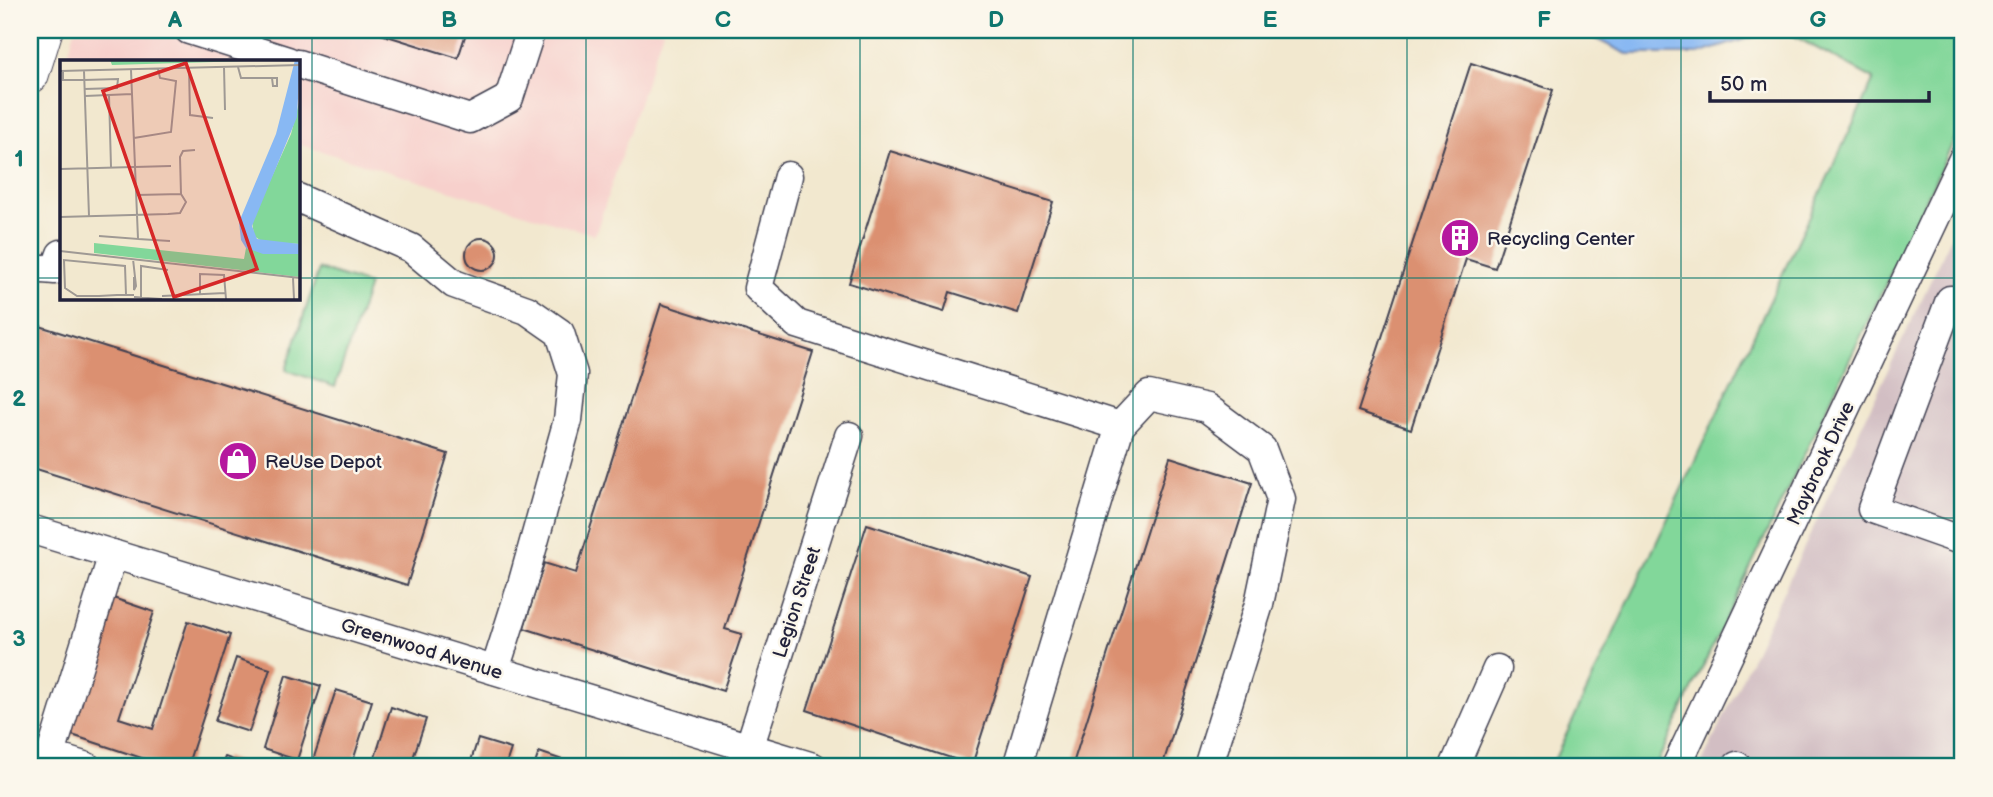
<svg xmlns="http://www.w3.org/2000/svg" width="1993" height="797" viewBox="0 0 1993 797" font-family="'Balsamiq Sans',sans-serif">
<rect width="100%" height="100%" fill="#fbf7ec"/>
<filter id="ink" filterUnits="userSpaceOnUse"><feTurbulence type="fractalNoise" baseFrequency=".0143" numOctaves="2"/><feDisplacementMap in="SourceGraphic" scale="14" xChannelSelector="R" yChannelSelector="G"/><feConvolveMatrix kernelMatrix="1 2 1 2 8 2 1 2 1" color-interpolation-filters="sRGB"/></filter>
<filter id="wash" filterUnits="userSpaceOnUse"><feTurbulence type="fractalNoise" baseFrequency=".00686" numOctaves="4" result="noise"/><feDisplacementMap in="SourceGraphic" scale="28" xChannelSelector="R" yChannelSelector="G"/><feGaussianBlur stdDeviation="1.57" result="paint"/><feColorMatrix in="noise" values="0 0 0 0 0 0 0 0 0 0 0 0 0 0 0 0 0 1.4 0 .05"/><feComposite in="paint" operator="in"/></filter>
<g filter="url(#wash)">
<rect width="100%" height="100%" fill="#f2e8cf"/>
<!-- built -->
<path fill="#f7d0cc" d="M75 30H663L595 235 298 144V61H66Z"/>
<!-- industrial -->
<path fill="#d2bec3" d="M1963 212V767H1700Z"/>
<!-- green -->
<g fill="#82d79a" stroke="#527c6a" stroke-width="2">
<path d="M1783 30H1963V122L1655 767H1551L1874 79Z"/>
<path d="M319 269 369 285 335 387 286 370Z"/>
</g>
<!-- water -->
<path fill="#88b8f3" stroke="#556d97" stroke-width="2" d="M1577 30H1774L1698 54H1627Z"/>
<g id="blocks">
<!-- building -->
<g fill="#db9071">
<path d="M368 30H467L458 58Z"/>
<path d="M1471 63 1553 90 1495 268 1466 259 1411 429 1358 411Z"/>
<path d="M890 151 1053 202 1018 313 950 292 944 312 849 283Z"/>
<circle cx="482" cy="254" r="16"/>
<path d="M661 304 813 352 725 629 742 634 723 691 524 628 544 563 576 573Z"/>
<path d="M30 323 448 454 407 585 30 467Z"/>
<path d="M1170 457 1252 483 1162 767H1072Z"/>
<path d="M867 524 1032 577 972 765 807 710Z"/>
<path d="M113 598 154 612 119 718 153 729 188 621 230 635 187 767H169L69 734Z"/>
<path d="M236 658 270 669 249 732 215 721Z"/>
<path d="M286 675 321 686 297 760 263 749Z"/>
<path d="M336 690 372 701 351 767H336L313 760Z"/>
<path d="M391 707 426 719 410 767H372Z"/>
<path d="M478 739 511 749 505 767H469Z"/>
<path d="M539 752 583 767H534Z"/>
<path d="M225 757 253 767H221Z"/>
</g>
</g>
</g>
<g filter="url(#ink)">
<use href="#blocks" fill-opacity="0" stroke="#414051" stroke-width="2"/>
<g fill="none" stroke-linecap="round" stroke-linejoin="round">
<!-- minor casing -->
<g stroke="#414051" stroke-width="31">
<g id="minor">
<path d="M189 30 288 61"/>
<path d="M298 64 470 119 509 98 531 30"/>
<path d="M788 176 758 288 797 324 1120 426"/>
<path d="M298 198 411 248 454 284 527 310 560 333 573 374 568 420 522 585 495 670"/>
<path d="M30 268 55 270 61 254"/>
<path d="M1963 301 1950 300 1872 509 1963 541"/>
<path d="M30 529 813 767"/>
<path d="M51 756 87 767"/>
<path d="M47 767 113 554"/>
<path d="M743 767 849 436"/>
<path d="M1017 767 1120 426 1149 395 1207 408 1262 449 1281 499 1259 604 1208 767"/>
<path d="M1454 767 1497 669"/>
<path d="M1676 767 1963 159"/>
<path d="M1737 767V766"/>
</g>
</g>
<!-- major casing -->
<g stroke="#414051" stroke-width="39">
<path id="major" d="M30 75 44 30"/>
</g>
<!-- minor -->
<use href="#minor" stroke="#fff" stroke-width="28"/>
<!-- major -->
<use href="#major" stroke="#fff" stroke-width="37"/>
</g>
</g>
<!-- grid -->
<path fill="none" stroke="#0f766e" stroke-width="2" stroke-opacity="0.55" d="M312 30V767M586 30V767M860 30V767M1133 30V767M1407 30V767M1681 30V767M30 278H61M298 278H1963M30 518H1963"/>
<!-- icons -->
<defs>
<g id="building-disc" transform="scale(2.0125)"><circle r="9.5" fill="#b5179e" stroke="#fbf7ec"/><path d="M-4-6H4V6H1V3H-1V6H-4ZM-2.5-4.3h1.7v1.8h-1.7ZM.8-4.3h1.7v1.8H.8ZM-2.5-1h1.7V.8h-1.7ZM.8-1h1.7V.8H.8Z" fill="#fff"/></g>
<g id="shop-disc" transform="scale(2.0125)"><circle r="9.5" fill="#b5179e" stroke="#fbf7ec"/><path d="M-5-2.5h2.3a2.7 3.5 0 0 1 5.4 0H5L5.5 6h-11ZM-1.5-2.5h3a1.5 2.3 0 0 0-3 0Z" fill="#fff"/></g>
</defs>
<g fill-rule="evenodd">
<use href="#building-disc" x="1460" y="238"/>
<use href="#shop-disc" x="238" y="461"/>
</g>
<g text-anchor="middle" stroke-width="5" stroke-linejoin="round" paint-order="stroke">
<!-- poi labels -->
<g font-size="19" fill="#22223b" stroke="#fbf7ec" text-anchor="start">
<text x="1487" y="245">Recycling Center</text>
<text x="265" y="468">ReUse Depot</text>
</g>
<!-- street labels -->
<g font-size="19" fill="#22223b" stroke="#fbf7ec">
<text transform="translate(1820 463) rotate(-65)" y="7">Maybrook Drive</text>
<text transform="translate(796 602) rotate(-72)" y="7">Legion Street</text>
<text transform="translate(422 648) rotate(17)" y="7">Greenwood Avenue</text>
</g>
</g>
<!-- overview -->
<g transform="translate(60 60)">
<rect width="240" height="240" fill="#f2e8cf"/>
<path d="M50 0H226L52 5ZM240 39V184L203 182 194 176 192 161 231 74ZM34 183 184 199 186 188 240 194V217L34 193Z" fill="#82d79a"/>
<path d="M235 0H240L237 57 192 166 197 179 240 184V194H203L186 188 181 180 179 162 216 74Z" fill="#88b8f3"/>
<path fill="none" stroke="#9f9994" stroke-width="2" d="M164 7 165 50M178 7 181 18H217V26H213L212 18M129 8 130 55 153 58M0 11 240 5M3 11V20H24M24 11 29 156M24 20 58 19 57 28 24 29M49 35 51 107M25 36 72 34M74 78 111 72 116 21 100 18 98 9M0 109 111 106M0 123V148M121 134 120 97 123 91 135 90M0 157 108 154 120 153 126 142 121 134 76 135M0 166V189M39 176 78 179 71 10M78 179 110 181M0 191 240 218M73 199 76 226 74 230V217M233 218 234 239M140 234V214L164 215 166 239M66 235 65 206 4 200 5 228 17 236H39L57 235H74M102 236 165 233M74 237 102 239M81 237V206L108 210"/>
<path fill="#d62828" fill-opacity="0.15" stroke="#d62828" stroke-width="3.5" d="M126 3 197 209 114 237 43 31Z"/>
<rect width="240" height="240" fill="none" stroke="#22223b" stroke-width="3.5"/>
</g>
<!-- margin -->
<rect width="1993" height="797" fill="none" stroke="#fbf7ec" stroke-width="77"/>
<!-- scale -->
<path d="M1710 91v10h219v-10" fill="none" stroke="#22223b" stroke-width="3.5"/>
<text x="1720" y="91" font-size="21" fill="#22223b" stroke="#fbf7ec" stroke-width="5" paint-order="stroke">50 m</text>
<rect x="38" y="38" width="1916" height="720" fill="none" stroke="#0f766e" stroke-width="2.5"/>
<g font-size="23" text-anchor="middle" font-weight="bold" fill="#0f766e">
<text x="175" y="27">A</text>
<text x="449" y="27">B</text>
<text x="723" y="27">C</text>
<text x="996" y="27">D</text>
<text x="1270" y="27">E</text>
<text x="1544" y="27">F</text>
<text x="1818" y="27">G</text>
<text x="19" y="166">1</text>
<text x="19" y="406">2</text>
<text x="19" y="646">3</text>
</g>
</svg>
